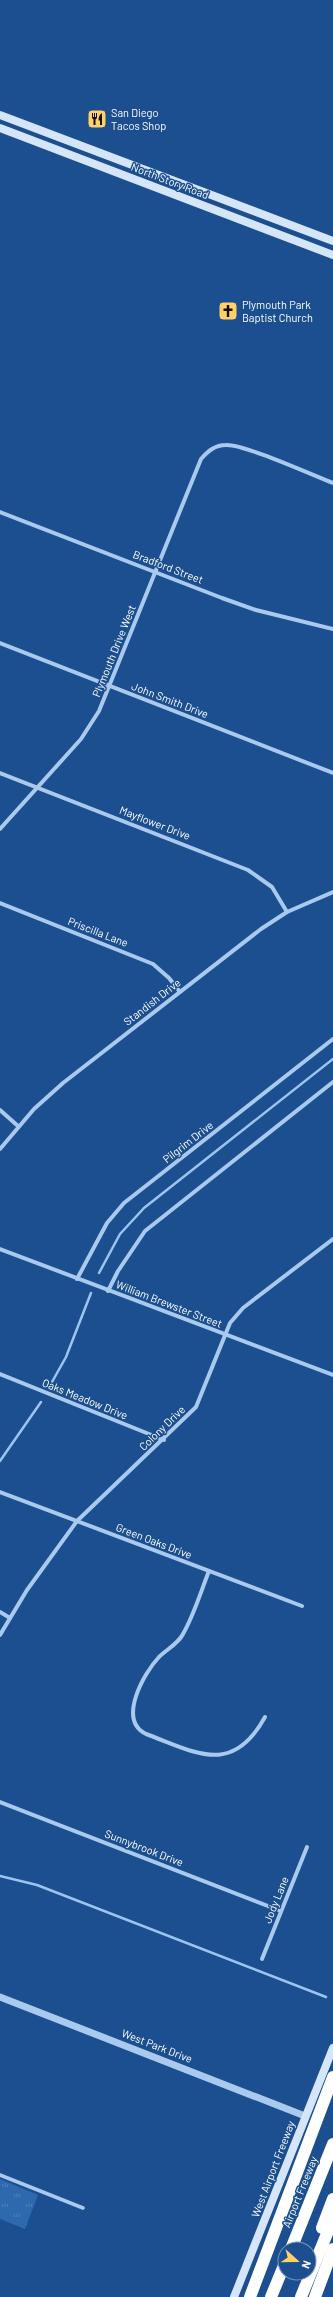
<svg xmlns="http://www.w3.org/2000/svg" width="333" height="2297" viewBox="0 0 333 2297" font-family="Barlow,sans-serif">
<defs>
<pattern id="grass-tufts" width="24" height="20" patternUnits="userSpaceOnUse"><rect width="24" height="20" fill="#2e69ad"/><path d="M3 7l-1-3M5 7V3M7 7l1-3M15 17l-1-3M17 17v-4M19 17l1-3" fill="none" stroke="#4d80b9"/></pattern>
</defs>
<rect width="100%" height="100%" fill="#1b4f8f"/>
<!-- grass -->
<path fill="url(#grass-tufts)" d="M0 2179 38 2195 25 2229 0 2219Z"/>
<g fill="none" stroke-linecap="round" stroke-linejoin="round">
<!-- stream -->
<g stroke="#9cc4f0" stroke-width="2.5">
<path d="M99 1273 120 1234 144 1208 333 1059"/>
<path d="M52 1382 66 1357 91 1293"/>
<path d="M0 1461 41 1402"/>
<path d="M0 1876 37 1885 326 1997"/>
</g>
<!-- pedestrian -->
<path stroke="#a9c9ee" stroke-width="3.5" d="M0 2175 83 2208"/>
<!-- minor -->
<g stroke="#a9c9ee" stroke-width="4">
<path d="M0 512 222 598 256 610 333 629"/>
<path d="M0 643 333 773"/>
<path d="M0 773 248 870 272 887 287 912"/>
<path d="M0 829 81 739 99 711 201 459C208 451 215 445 226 445 244 444 312 475 333 483"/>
<path d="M0 903 153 964 169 978 180 992"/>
<path d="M0 1110 18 1126"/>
<path d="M0 1149 34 1109 63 1083 261 929 287 912 333 892"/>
<path d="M0 1249 333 1375"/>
<path d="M77 1279 107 1223 124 1203 333 1039"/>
<path d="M108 1291 118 1271 145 1231 333 1082"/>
<path d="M0 1374 164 1440"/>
<path d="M0 1492 302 1606"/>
<path d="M209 1571C201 1591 194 1615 183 1634 178 1644 167 1649 159 1657 144 1673 117 1720 146 1734 195 1752 232 1777 265 1717"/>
<path d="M0 1612 10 1618"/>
<path d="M0 1635 27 1590 77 1521 196 1407 230 1323 243 1308 333 1239"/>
<path d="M0 1802 281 1911"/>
<path d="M262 1959 307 1847"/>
</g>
<!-- tertiary -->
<path stroke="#a9c9ee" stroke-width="7" d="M0 1997 305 2116"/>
<!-- secondary -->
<g stroke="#d6e6fa" stroke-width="8">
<path d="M0 115 333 241"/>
<path d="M0 128 333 255"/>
<path d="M234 2297 333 2048"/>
</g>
<!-- motorway -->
<g stroke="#fff" stroke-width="12">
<path d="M322 2228 333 2199"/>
<path d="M291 2249 333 2144"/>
<path d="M250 2297 333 2077"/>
<path d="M271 2297 285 2263"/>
<path d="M301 2297 333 2219"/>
<path d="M315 2297 333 2249"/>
</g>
</g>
<!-- icons -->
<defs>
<g id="restaurant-square" transform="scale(1)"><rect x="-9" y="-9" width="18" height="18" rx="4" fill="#ffd166" stroke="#1b4f8f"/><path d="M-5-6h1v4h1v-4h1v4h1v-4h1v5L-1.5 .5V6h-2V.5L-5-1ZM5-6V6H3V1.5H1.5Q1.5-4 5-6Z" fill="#111"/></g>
<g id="church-square" transform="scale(1)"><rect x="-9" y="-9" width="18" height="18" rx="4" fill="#ffd166" stroke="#1b4f8f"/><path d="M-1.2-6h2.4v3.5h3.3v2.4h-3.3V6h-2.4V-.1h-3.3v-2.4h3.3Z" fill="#111"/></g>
</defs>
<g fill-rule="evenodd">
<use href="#restaurant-square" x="97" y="119"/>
<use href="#church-square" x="228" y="311"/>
</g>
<g text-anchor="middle" stroke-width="3" stroke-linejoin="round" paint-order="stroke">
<!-- poi labels -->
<g font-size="11" fill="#fff" stroke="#1b4f8f" text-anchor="start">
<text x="111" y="117">San Diego<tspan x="111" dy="13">Tacos Shop</tspan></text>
<text x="242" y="309">Plymouth Park<tspan x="242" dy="13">Baptist Church</tspan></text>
</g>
<!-- street labels -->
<g font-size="11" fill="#fff" stroke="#1b4f8f">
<text transform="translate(170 181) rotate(21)" y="4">North Story Road</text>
<text transform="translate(168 567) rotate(21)" y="4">Bradford Street</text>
<text transform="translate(114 651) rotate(-68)" y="4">Plymouth Drive West</text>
<text transform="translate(170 700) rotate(21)" y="4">John Smith Drive</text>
<text transform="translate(155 823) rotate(21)" y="4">Mayflower Drive</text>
<text transform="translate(98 932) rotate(21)" y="4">Priscilla Lane</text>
<text transform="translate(152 1002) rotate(-38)" y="4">Standish Drive</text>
<text transform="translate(188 1142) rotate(-38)" y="4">Pilgrim Drive</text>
<text transform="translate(169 1304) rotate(21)" y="4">William Brewster Street</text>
<text transform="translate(85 1399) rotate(22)" y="4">Oaks Meadow Drive</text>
<text transform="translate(162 1428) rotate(-44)" y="4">Colony Drive</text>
<text transform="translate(154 1541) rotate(21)" y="4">Green Oaks Drive</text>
<text transform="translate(144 1848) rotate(21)" y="4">Sunnybrook Drive</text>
<text transform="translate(276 1900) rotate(-68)" y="4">Jody Lane</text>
<text transform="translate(157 2046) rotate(21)" y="4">West Park Drive</text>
<text transform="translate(273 2169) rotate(-69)" y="4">West Airport Freeway</text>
<text transform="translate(300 2192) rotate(-68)" y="4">Airport Freeway</text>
</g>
</g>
<!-- north arrow -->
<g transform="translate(297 2261) rotate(111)"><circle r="19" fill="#1b4f8f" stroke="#7695bc"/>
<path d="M0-3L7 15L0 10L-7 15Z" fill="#ffd166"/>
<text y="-6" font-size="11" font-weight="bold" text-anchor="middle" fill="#ffffff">N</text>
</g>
</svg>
